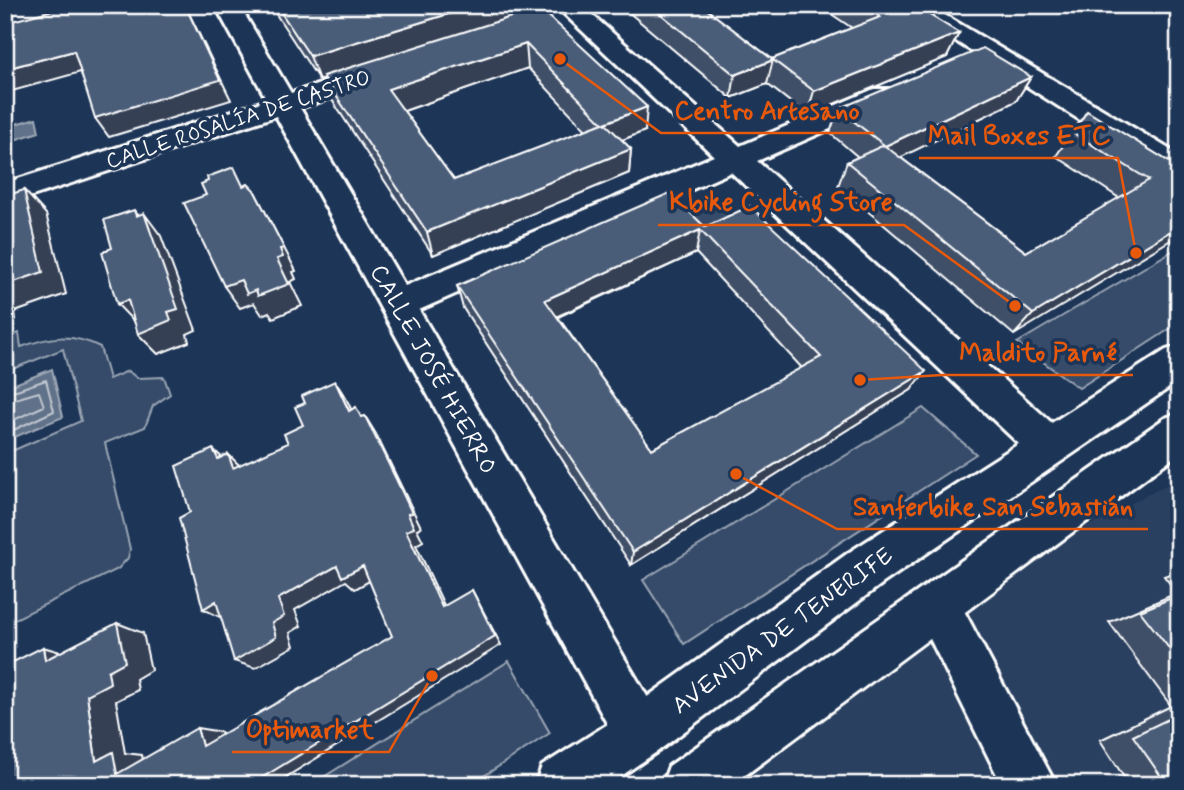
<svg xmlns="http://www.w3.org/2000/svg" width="1184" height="790" viewBox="0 0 1184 790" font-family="Mynerve,sans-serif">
<rect width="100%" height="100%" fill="#1d3557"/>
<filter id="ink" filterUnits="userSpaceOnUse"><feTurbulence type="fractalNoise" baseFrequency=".0143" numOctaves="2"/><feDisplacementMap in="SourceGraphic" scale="14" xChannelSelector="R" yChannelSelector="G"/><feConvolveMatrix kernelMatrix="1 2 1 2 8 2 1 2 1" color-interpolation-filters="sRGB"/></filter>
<g filter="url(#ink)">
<!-- built -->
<path fill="#2a4161" d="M1179 478V785H688L937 606Z"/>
<!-- green -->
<g fill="#364b69" stroke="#9aa5b4" stroke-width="2">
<path d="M709 197 744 229 700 250 667 216Z"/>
<path d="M1179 247V323L1079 388 1017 343Z"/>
<path d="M19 333 21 347C51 336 71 333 100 347L109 379 128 371 137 378 164 377 170 394 153 406 145 427 105 443 130 549 128 558 118 569 5 624V454L81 421 63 349 5 372V338Z"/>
<path d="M923 408 976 454 684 644 643 580Z"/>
<path d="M509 661 550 733 470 785H311Z"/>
</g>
<!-- water -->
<g fill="#617289" stroke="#a0aab8" stroke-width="2">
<path d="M36 118 39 132 5 143V127Z"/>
<path d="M52 369 63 417 5 441V388Z"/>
</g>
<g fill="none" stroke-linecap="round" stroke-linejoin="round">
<!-- shore -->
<g stroke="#c0c7d0" stroke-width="2">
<path d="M5 394 46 380 54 411 5 434"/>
<path d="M5 402 39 392 44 406 5 424"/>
</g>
<!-- minor casing -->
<g stroke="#fff" stroke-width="6">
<g id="minor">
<path d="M35 5H77L73 10 5 27V13Z"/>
<path d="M215 5H239L291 93 378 66 387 68 391 74 387 80 300 108 405 286 714 156 555 5H581L740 146 874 89H894L898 95 894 101 757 161 1063 433 1069 446 1063 459 1049 464 1035 459 731 172 419 310 658 715 666 733 658 751 640 759 622 751 276 116 5 205V183L267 100Z"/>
<path d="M899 5H928L1179 155V179L1168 176Z"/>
<path d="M937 583 953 590 1056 785H1002L914 606 921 590Z"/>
</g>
</g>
<!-- major casing -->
<g stroke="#fff" stroke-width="6">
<g id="major">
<path d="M1179 346V381L883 583 658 751 608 785H535L542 766 622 715 851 551 1166 350Z"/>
<path d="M1179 413V453L732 785H662L669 766 1165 418Z"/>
</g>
</g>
<!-- minor -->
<use href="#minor" fill="#1d3557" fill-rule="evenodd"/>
<!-- major -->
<use href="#major" fill="#1d3557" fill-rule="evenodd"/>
</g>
<!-- wall -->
<g fill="#405068" stroke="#fff" stroke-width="2" fill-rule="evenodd">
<path d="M270 5H524V13L645 131 622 140 631 149 629 173 433 255 332 100 324 79 319 80ZM528 68 586 130 454 180 404 111Z"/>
<path d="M620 5H717L706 9 772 59 852 28 818 5H913L959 33 947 57 807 115 767 84 731 98Z"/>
<path d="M1031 77 1016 101 900 157 1026 252 1119 198 1056 156 1087 111 1179 168 1014 335 838 186 847 162 858 157 830 133 838 109Z"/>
<path d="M705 227 911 390 631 565 463 308 457 286ZM696 253 802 368 652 449 558 317Z"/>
<path d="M1179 571V785H1129L1100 740 1171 706 1109 622 1177 593 1164 576Z"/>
</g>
<!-- shaded-wall -->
<g fill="#344155" stroke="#fff" stroke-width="2">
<path d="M185 5 231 100 109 137 95 118Z"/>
<path d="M478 5H524L525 15 323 76 324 79 319 80 310 56Z"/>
<path d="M684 5H717L683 17Z"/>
<path d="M959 33 947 57 807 115 814 91Z"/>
<path d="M526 44 528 68 395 114 388 89Z"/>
<path d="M74 51 88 70 5 93V69Z"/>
<path d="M773 60 767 84 731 98 735 75Z"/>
<path d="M1031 77 1016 101 875 170 885 146Z"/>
<path d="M647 107 645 131 604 147 605 123Z"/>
<path d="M631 149 629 173 433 255 427 232Z"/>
<path d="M24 190 46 214 66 294 15 312 16 319 5 323V285Z"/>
<path d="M254 190 296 271 293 272 296 279 290 282 302 306 273 318 269 312 262 315 254 303 240 308 224 286 277 259Z"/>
<path d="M134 210 150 230 144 213 161 236 196 330 187 334 189 342 158 354 138 334 136 216Z"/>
<path d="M1179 226V235L1014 335 1033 314Z"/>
<path d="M700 230 696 253 547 321 545 300Z"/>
<path d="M128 300 138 326 117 304Z"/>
<path d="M926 371 911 390 631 565 633 552Z"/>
<path d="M335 381 347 400 360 429 349 411Z"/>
<path d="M365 416 376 434 421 527 417 529 423 541 416 545 450 618 442 607 406 531Z"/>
<path d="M213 449 231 466 218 459Z"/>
<path d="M228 454 245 471 233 468Z"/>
<path d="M337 566H363L375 578 355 589 346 581 295 610 301 626 290 633 294 646 255 668 234 661 278 599Z"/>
<path d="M472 590 501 645 273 785H250Z"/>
<path d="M216 601 224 619 203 609Z"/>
<path d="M117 623 143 633 151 670 136 679 138 690 116 701 125 753 142 755 146 776 117 774 96 761 87 695 108 671Z"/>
<path d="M43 647 74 656 45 660Z"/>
<path d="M197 728 221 732 225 749 202 746Z"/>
</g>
<!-- building -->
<g fill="#4a5d79" stroke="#fff" stroke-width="2" fill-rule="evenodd">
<path d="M60 5H185L220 80 95 118 74 51 5 69V23L60 8Z"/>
<path d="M276 5H478L310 56Z"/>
<path d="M650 5H701L772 59 880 17 861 5H913L959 33 814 91 773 60 735 75Z"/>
<path d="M540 8 647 107 605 123 631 149 427 232 323 76ZM526 44 603 123 454 180 388 89Z"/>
<path d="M983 48 1031 77 885 146 1026 252 1149 180 1073 133 1087 111 1179 168V226L1033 314 847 162 884 145 838 109Z"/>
<path d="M234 167 243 186 248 184 254 190 284 248 280 249 283 257 277 259 289 284 258 296 256 290 247 294 241 280 224 286 184 203 206 195 201 184 208 181 207 177Z"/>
<path d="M24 190 43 272 5 285V196Z"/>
<path d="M670 193 705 227 750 206 926 371 633 552 457 286ZM700 230 821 357 652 449 545 300Z"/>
<path d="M134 210 136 216 144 213 178 309 168 312 171 320 138 334 128 300 117 304 102 252 112 248 104 220Z"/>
<path d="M335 381 349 411 356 407 361 417 365 416 396 479 412 513 408 514 414 528 406 531 442 607 472 590 495 636 250 785H5V679L10 677 9 664 43 647 45 660 117 623 125 662 108 671 110 683 87 695 96 761 113 752 117 774 197 728 202 746 392 636 363 566 342 577 337 566 278 599 284 616 272 623 276 637 234 661 216 601 203 609 179 518 190 512 176 466 213 449 218 459 228 454 233 468 288 443 284 434 303 425 295 407 305 403 302 396Z"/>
<path d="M1179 595V661L1140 611Z"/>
<path d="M1179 714V785H1167L1133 736Z"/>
</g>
</g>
<g text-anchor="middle" stroke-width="7" stroke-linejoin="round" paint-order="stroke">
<!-- far-street labels -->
<g font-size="21" fill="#fff" stroke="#1d3557">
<text transform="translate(238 119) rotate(-18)" y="7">CALLE ROSALÍA DE CASTRO</text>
</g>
<!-- street labels -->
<g font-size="24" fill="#fff" stroke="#1d3557">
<text transform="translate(434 369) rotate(61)" y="8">CALLE JOSÉ HIERRO</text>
<text transform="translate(782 630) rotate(-36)" y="8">AVENIDA DE TENERIFE</text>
</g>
</g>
<!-- callouts -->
<path fill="none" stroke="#e8590c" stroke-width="2.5" d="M560 59L661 133H874M1136 253L1118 158H919M1015 306L904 225H658M860 380L942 375H1133M736 474L837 529H1148M432 676L389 752H232"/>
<g fill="#e8590c" stroke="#1d3557" stroke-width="2.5">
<circle cx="560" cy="59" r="7"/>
<circle cx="1136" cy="253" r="7"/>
<circle cx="1015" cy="306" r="7"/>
<circle cx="860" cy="380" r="7"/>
<circle cx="736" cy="474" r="7"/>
<circle cx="432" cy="676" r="7"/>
</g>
<g font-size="26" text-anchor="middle" font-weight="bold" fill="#e8590c" stroke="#1d3557" stroke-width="7" stroke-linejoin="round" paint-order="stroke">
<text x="767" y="119">Centro Artesano</text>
<text x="1019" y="144">Mail Boxes ETC</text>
<text x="781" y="210">Kbike Cycling Store</text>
<text x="1038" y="361">Maldito Parné</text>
<text x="993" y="515">Sanferbike San Sebastián</text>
<text x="310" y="738">Optimarket</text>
</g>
<!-- margin -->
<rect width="1184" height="790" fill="none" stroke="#1d3557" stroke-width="28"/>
<rect x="14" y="14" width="1156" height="762" fill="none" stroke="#fff" stroke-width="2.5" filter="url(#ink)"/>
</svg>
